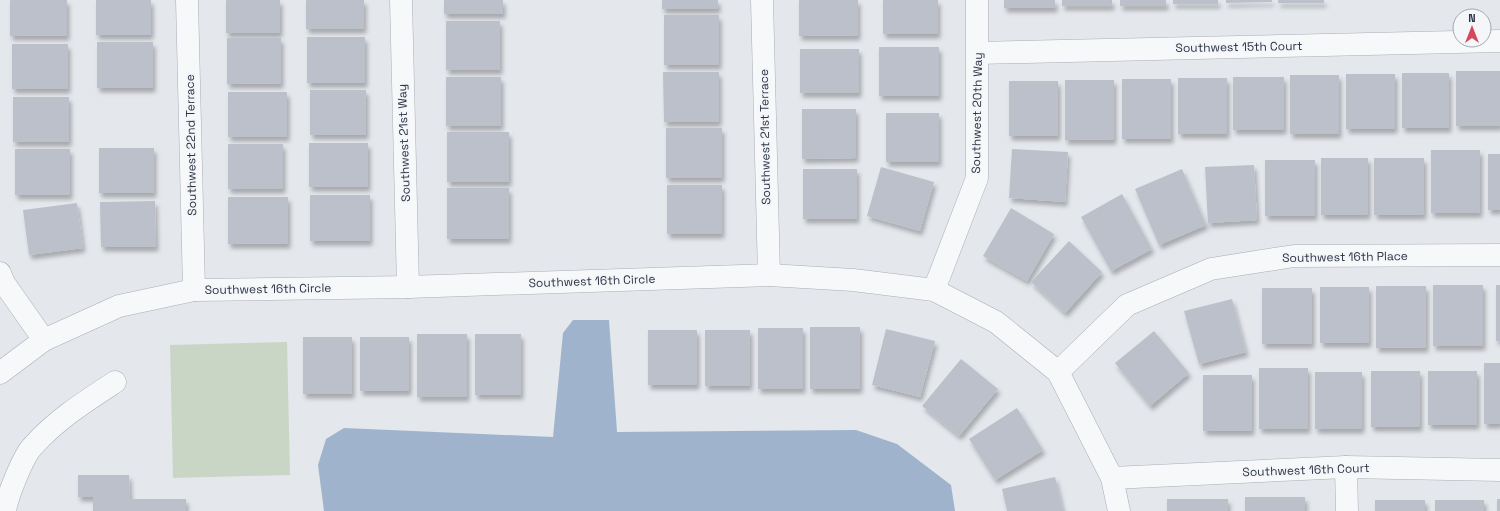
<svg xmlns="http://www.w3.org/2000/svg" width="1500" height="511" viewBox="0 0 1500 511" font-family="'Space Grotesk',sans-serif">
<defs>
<filter id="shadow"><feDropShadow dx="2.5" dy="4.5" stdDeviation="2" flood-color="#0004"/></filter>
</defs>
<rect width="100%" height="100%" fill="#e4e7ec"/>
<!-- green -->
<path fill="#c9d6c5" d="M287 342 290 475 173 478 170 345Z"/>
<!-- water -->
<path fill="#9fb4cc" d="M573 320H609L617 432 856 430 897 444 951 485 955 511H324L318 465 326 439 344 428 553 437 563 333Z"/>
<!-- building -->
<g fill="#bbc0ca" filter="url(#shadow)">
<rect x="10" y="0" width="57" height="36"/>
<rect x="96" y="0" width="55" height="35"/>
<rect x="226" y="0" width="54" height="33"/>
<rect x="306" y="0" width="58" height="29"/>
<rect x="444" y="0" width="59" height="14"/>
<rect x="662" y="0" width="56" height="9"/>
<rect x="799" y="0" width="59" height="36"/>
<rect x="883" y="0" width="55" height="34"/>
<rect x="1004" y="0" width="51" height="8"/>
<rect x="1062" y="0" width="50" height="6"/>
<rect x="1120" y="0" width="46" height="6"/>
<rect x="1173" y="0" width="45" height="4"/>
<path d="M1226 0H1272V2L1226 3Z"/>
<rect x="1278" y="0" width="46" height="3"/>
<rect x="664" y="15" width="55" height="50"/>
<rect x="446" y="21" width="54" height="49"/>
<rect x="307" y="37" width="58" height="46"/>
<rect x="227" y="38" width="54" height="46"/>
<rect x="97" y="42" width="56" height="46"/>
<rect x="12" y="44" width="56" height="45"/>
<rect x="879" y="47" width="60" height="49"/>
<rect x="800" y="49" width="59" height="44"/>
<rect x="1456" y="71" width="44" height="55"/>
<path d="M663 72H719V122H664Z"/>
<rect x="1402" y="73" width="47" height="55"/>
<rect x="1346" y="74" width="49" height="55"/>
<rect x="1290" y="75" width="49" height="59"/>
<rect x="446" y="77" width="55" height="49"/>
<rect x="1233" y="77" width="51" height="53"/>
<rect x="1178" y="78" width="49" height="56"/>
<rect x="1122" y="79" width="49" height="60"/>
<rect x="1065" y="80" width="49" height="60"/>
<rect x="1009" y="81" width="49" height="55"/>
<rect x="310" y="90" width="56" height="45"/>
<rect x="228" y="92" width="59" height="45"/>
<rect x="13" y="97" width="56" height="45"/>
<path d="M802 109H856V158L802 159Z"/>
<rect x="886" y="113" width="53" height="49"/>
<rect x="666" y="128" width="56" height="50"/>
<rect x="447" y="132" width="62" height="50"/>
<rect x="309" y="143" width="59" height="44"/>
<rect x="228" y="144" width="55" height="45"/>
<rect x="99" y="148" width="55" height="45"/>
<rect x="15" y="149" width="55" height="46"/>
<path d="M1012 149 1068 152 1065 202 1009 198Z"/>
<rect x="1431" y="150" width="49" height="63"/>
<rect x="1488" y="154" width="12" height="56"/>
<rect x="1321" y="158" width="47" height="57"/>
<rect x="1374" y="158" width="50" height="57"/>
<rect x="1265" y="160" width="50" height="56"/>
<path d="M1254 165 1257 220 1208 223 1205 167Z"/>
<path d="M881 167 934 182 920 231 867 216Z"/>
<rect x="803" y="169" width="54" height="50"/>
<path d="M1182 169 1206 225 1159 245 1135 189Z"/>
<rect x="667" y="185" width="55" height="49"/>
<rect x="447" y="188" width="62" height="51"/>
<path d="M1122 194 1152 249 1111 271 1081 217Z"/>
<rect x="310" y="195" width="60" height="46"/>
<rect x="228" y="197" width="60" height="47"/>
<path d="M155 201 156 247H101L100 202Z"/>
<path d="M77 203 83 248 29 255 23 210Z"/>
<path d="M1011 208 1054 234 1027 281 983 256Z"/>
<path d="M1069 241 1102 272 1065 313 1031 282Z"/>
<rect x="1433" y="285" width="50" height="61"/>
<rect x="1496" y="285" width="4" height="56"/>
<rect x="1376" y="286" width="50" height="62"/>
<rect x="1320" y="287" width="49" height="56"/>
<rect x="1262" y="288" width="50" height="56"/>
<path d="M1232 299 1246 352 1199 364 1184 311Z"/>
<rect x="810" y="327" width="50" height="62"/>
<rect x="758" y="328" width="45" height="61"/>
<path d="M886 329 935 341 920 397 872 385Z"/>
<rect x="648" y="330" width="49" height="55"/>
<rect x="705" y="330" width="45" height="56"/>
<path d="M1154 331 1189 373 1150 406 1115 363Z"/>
<rect x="417" y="334" width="50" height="63"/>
<rect x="475" y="334" width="46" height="61"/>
<rect x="303" y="337" width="49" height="57"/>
<rect x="360" y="337" width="49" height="54"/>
<path d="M961 359 998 389 959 436 922 406Z"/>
<rect x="1484" y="363" width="16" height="61"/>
<rect x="1259" y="368" width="49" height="61"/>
<rect x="1371" y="371" width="49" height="56"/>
<rect x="1428" y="371" width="49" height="54"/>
<rect x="1315" y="372" width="47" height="57"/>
<rect x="1203" y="375" width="49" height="56"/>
<path d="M1017 408 1043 450 995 480 969 439Z"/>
<path d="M78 475H129L130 499H186V511H93V497H78Z"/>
<path d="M1055 477 1063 511H1007L1002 489Z"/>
<rect x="1245" y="497" width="60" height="14"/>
<rect x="1167" y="499" width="61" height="12"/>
<rect x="1497" y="499" width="3" height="12"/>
<rect x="1375" y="500" width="50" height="11"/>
<rect x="1435" y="500" width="49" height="11"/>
</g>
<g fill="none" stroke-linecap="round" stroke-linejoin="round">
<!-- minor casing -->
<g stroke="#a9aeb7" stroke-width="23">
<g id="minor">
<path d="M187 0 194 290"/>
<path d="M401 0 408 287"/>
<path d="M762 0 769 275"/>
<path d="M978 53 1500 41"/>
<path d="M0 273 4 283 44 340"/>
<path d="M934 290 977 178V0"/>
<path d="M1058 372 1127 305 1211 269 1294 256 1500 255"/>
<path d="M0 373 44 340 119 306 194 290 408 287 769 275 853 280 934 290 996 322 1058 372 1112 478 1119 511"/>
<path d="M1346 467 1347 511"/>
<path d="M1112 478 1346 467 1500 470"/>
<path d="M5 511C7 497 23 456 33 446 56 420 86 401 115 382"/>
</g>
</g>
<!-- minor -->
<use href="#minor" stroke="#f7f8fa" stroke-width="22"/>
</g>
<g text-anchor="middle" stroke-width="3.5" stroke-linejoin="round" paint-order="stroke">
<!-- street labels -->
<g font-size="12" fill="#2b3445" stroke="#f4f6f9">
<text transform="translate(1239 47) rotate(-1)" y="4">Southwest 15th Court</text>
<text transform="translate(977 113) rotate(-89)" y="4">Southwest 20th Way</text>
<text transform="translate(765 137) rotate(-91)" y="4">Southwest 21st Terrace</text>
<text transform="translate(404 143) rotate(-92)" y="4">Southwest 21st Way</text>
<text transform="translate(191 145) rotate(-91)" y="4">Southwest 22nd Terrace</text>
<text transform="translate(1345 257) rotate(-1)" y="4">Southwest 16th Place</text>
<text transform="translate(592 281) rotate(-2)" y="4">Southwest 16th Circle</text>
<text transform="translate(268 289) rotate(-1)" y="4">Southwest 16th Circle</text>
<text transform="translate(1306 470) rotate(-2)" y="4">Southwest 16th Court</text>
</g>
</g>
<!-- north arrow -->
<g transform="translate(1472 28)"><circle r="19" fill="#f4f6f9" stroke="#a4a8b1"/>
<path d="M0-3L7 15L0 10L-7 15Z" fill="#d1495b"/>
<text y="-6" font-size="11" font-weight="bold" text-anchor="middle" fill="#2b3445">N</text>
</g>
</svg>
